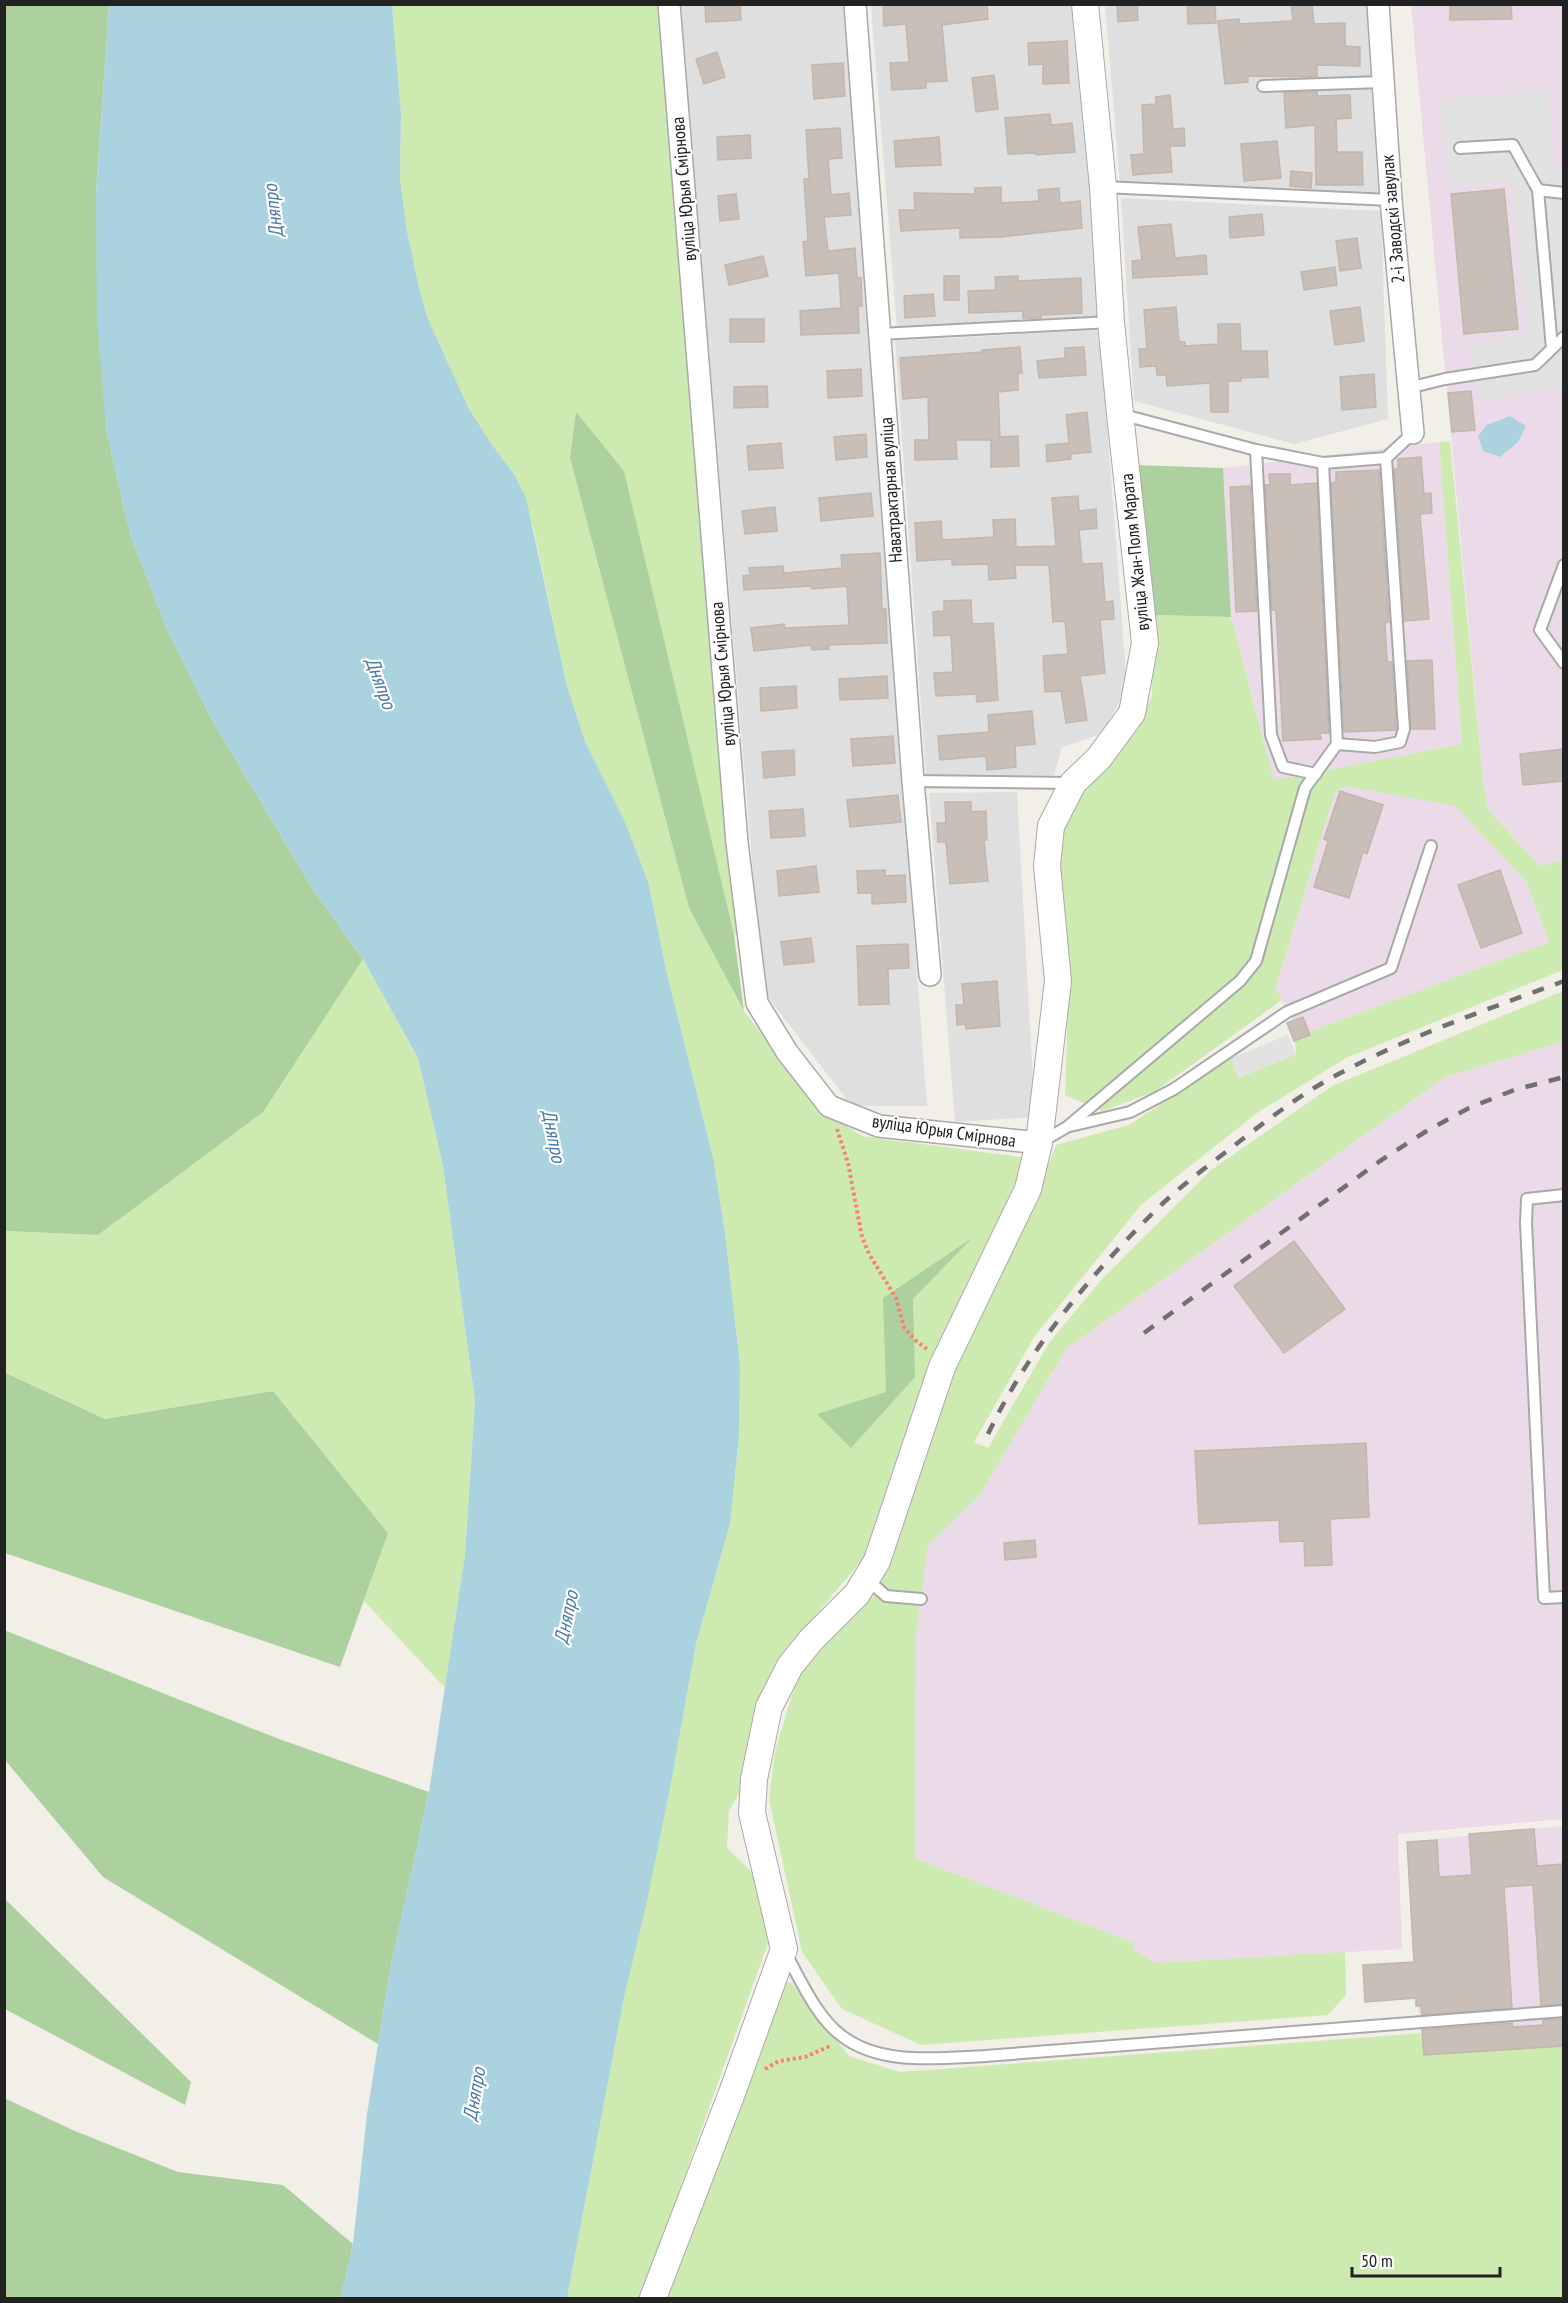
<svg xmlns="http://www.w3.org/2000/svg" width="1568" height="2303" viewBox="0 0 1568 2303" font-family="'PT Sans Narrow',sans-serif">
<rect width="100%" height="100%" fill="#f2efe9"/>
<!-- residential -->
<g fill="#e0dfdf">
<path d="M680 5H844L927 1106H852L763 991Z"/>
<path d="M871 5H1075L1101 319 897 328Z"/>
<path d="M1105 5H1367L1378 192 1120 183Z"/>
<path d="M1121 198 1381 211 1388 419 1294 444 1134 401Z"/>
<path d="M1100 330 1127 688 1102 734 1062 747 1054 775H926L895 341Z"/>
<path d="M1017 792 1035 1117 955 1122 929 793Z"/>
</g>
<!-- industrial -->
<g fill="#ebdbe8">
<path d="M1411 5H1563L1564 860 1540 866 1488 810 1484 790Z"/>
<path d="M1439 442 1462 744 1274 780 1231 617 1223 468Z"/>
<path d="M1345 786 1455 805 1526 881 1549 942 1309 1032 1310 1035 1295 1041 1287 1023 1292 1021 1276 988 1335 792Z"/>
<path d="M1563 1042V1819L1398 1834 1402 1949 1155 1963 1134 1950V1943L915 1858 916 1635 927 1545 980 1495 1066 1349 1445 1077Z"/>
<path d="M1563 1826V2046L1424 2055 1423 2033 1416 1999 1365 2002 1363 1965 1386 1963 1387 1974 1414 1973 1407 1842Z"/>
</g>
<!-- grass -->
<g fill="#cdebb0">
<path d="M392 5H664L750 932 734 935 577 413 570 458 689 908 744 1011 821 1110 862 1136 1027 1158 922 1386 866 1555 793 1642 742 1788 729 1811 727 1848 753 1873 768 1943 641 2298H567L625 1993 672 1778 696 1644 730 1524 739 1436 740 1365 725 1232 713 1157 667 974 648 881 625 822 585 741 567 686 533 526 514 474 490 442 468 407 428 319 419 288 407 231 400 179 401 114Z"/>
<path d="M1450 441 1483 780 1488 810 1540 866 1563 860V970L1346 1058 1257 1113 1141 1205 1034 1337 974 1442 988 1448 1049 1343 1102 1279 1211 1170 1332 1086 1563 991V1042L1445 1077 1066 1349 980 1495 928 1545 916 1635 915 1858 1134 1943V1950L1155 1963 1345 1952 1346 1995 1328 2015 921 2045 842 2009 802 1952 769 1799 775 1751 800 1668 852 1619 882 1577 942 1392 1031 1209 1056 1145 1129 1125 1231 1058 1239 1078 1296 1054 1295 1041 1309 1035V1032L1549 942 1526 881 1455 806 1345 786 1335 792 1276 987 1282 1000 1154 1092 1102 1111 1065 1095 1069 974 1056 858 1067 809 1125 745 1152 697 1154 615 1231 617 1274 780 1462 744 1439 442Z"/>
<path d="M363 959 418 1058 443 1166 475 1401 465 1555 445 1688 364 1601 388 1533 273 1391 105 1419 5 1372 4 1231 98 1235 262 1112Z"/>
<path d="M783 1980 792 1983 849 2056 900 2072 1423 2033 1424 2055 1563 2046V2298H664Z"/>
</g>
<!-- forest -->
<g fill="#add19e">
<path d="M5 5H109L96 194 106 429 130 534 167 629 212 720 312 888 363 959 263 1112 98 1235 5 1231Z"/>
<path d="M576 412 624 471 734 935 744 1011 689 908 570 458Z"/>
<path d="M1135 465 1223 468 1231 617 1154 615Z"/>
<path d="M972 1238 913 1299 915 1377 851 1448 817 1414 886 1392 883 1298Z"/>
<path d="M4 1372 105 1419 273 1391 388 1533 340 1667 5 1553Z"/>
<path d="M4 1630 279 1739 429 1792 389 1975 378 2044 103 1877 5 1760Z"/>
<path d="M4 1898 191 2082 185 2105 5 2009Z"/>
<path d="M4 2098 75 2131 178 2172 283 2185 353 2244 341 2298H5Z"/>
</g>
<!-- parking -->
<g fill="#e2e2e2">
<path d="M1548 91 1554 170H1563V386L1480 401 1467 342 1528 336 1511 181 1448 187 1440 99Z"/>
<path d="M1288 1035 1296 1054 1240 1078 1231 1058Z"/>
</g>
<!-- water -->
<g fill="#aad3df">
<path d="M109 4 392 5 401 114 400 179 407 231 419 288 428 319 468 407 490 442 514 474 526 498 567 686 585 741 625 822 648 881 667 974 713 1157 725 1232 740 1365 739 1436 730 1524 696 1644 672 1778 646 1906 625 1993 567 2298H341L353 2244 367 2114 389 1975 429 1792 465 1555 475 1401 443 1166 418 1058 363 959 312 888 212 720 167 629 130 534 106 429 97 319 96 194Z"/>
<path d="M1510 416 1526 426 1518 442 1500 457 1483 451 1478 436 1487 425Z"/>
</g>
<!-- building -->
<g fill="#c7bfb8" stroke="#c4b6ab" stroke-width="1.5">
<path d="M705 4H740L741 20 706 22Z"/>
<path d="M883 4H987L988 19 942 25 947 81 926 82V88L892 90 890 63 909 62 906 24 884 26Z"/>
<path d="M1117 4H1137L1138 20 1118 22Z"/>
<path d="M1187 4H1215L1216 23 1188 24Z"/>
<path d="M1291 4H1312L1314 24 1345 23V46L1360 47V66L1317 65V77L1248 76V82L1225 84 1218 21 1239 19V24L1293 21Z"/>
<path d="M1450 4H1511L1512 19 1450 20Z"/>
<path d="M1067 41 1069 83 1043 84V64L1029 65 1028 43Z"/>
<path d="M717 52 725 77 704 84 696 59Z"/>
<path d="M843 63 845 96 814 99 812 65Z"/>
<path d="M994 75 998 109 976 112 972 78Z"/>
<path d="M1317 92V96L1350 95 1351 118 1336 119 1337 152H1362L1363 185H1316L1315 125 1286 128 1284 93Z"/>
<path d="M1170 95 1173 129 1184 128 1185 146H1170L1172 172 1133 175 1131 155 1144 154 1142 105 1156 104V97Z"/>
<path d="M1050 114 1051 125 1072 123 1075 152 1036 155V153L1008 154 1005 118Z"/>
<path d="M840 128 842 158 828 159 831 195 849 193 851 215 824 217 828 251 855 248 857 278H861L862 306H858L859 333 801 335 800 311 841 308 839 273 806 276 803 242 808 241 804 179H809L806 130Z"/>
<path d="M750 135 751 158 718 160 717 137Z"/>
<path d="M939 137 941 165 896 167 894 141Z"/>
<path d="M1277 141 1281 178 1244 181 1241 144Z"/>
<path d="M1291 171 1312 173 1311 188 1290 186Z"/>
<path d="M1001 187V203L1039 201 1038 190 1059 188 1060 203 1080 201 1082 228 1001 237 960 238V228L901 231 899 210H915L914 193 975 194V188Z"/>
<path d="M1504 189 1518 329 1464 334 1451 194Z"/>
<path d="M736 194 739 219 720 221 718 196Z"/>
<path d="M1262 214 1264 235 1230 238 1229 217Z"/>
<path d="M1171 224 1175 258 1206 255 1207 274 1133 278 1132 261 1142 260 1138 227Z"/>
<path d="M1357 238 1361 268 1340 271 1336 241Z"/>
<path d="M763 256 768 276 729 285 725 265Z"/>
<path d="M1335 267 1337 285 1304 290 1301 272Z"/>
<rect x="944" y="276" width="15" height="24"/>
<path d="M1018 276V281L1081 278 1082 313 1041 315V318H1023V311L969 313 968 291 996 290 995 277Z"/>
<path d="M933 294 935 316 905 318 904 296Z"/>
<path d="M1176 307 1179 342H1185V346L1218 344V324H1240L1241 351H1267L1268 377 1241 378V381H1228V412H1211L1210 383 1167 386 1166 375H1157L1156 366 1140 367 1139 349H1147L1144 310Z"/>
<path d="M1360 307 1364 341 1335 345 1330 311Z"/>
<rect x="730" y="319" width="34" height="23"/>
<path d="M1020 347 1022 373H1018V390L998 392 1000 437 1018 436 1019 466 991 467V440H956L957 459 915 460V440H929L928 397 903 399 900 358 982 352V350Z"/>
<path d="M1084 347 1086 375 1039 378 1037 361 1065 358V348Z"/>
<path d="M861 369 862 396 828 398 827 371Z"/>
<path d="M1374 374 1376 407 1342 410 1340 377Z"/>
<path d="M767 386 768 407 734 408V387Z"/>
<path d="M1471 391 1475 430 1452 432 1448 393Z"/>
<path d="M1087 412 1091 452 1070 454 1071 459 1047 462 1046 445 1069 443 1066 415Z"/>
<path d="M866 434 867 457 836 460 834 437Z"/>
<path d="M781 443 783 468 749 470 747 446Z"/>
<path d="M1421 457 1424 494 1431 493 1432 513 1420 514 1429 619 1404 621 1394 469H1398V459Z"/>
<path d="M1379 470 1389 622 1385 623 1387 662H1392L1396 728V730L1344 732 1331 483 1336 482V472Z"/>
<path d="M1269 474H1290V485L1317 483 1329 733H1320L1321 739 1283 741 1276 610H1272L1265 485H1270Z"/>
<path d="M1250 486 1257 611 1236 612 1230 487Z"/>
<path d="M871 493 873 516 821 521 819 498Z"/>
<path d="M1078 496 1079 511 1096 509 1097 528 1079 530 1082 564 1102 563 1105 602 1113 601 1114 619 1100 620 1105 673 1080 676 1087 720 1066 723 1061 691 1045 692 1043 656 1068 654 1065 621 1053 622 1049 565H1015L1016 578 989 580 988 564 952 565V559L917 561 915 523 941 521 942 540 994 537 993 520 1015 519 1016 547 1056 546 1052 498Z"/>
<path d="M775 507 777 531 745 534 742 511Z"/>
<path d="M880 553 882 609H886L887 643 828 645 829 649 812 650 811 645 754 651 751 628 784 624 785 628 849 625 847 586 812 589 811 586 744 590 743 576 750 575 749 568 783 566 784 573 842 568 841 555Z"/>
<path d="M971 600 972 624 993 623 998 700 977 702 976 694 936 696 934 673 953 672 951 635 934 636 933 612 944 611V601Z"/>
<path d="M1432 660 1435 729H1411L1407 661Z"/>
<path d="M887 676 888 698 840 700 839 679Z"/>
<path d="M796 686 797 708 761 711 760 688Z"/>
<path d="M1032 711 1035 744 1015 746 1016 767 987 770 986 756 940 760 938 736 989 732 988 715Z"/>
<path d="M893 736 895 763 853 766 851 739Z"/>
<path d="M1563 749V781L1523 785 1520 754Z"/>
<path d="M794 750 795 775 764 778 762 752Z"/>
<path d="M1340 791 1383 805 1367 854 1363 852 1349 898 1314 887 1328 841 1324 839Z"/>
<path d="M898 795 901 822 850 827 847 800Z"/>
<path d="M945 802H971V812L986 811 987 840H984L988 881 950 884 946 842H938L937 823H946Z"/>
<path d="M803 809 805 836 771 838 769 811Z"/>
<path d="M816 866 819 892 779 896 777 871Z"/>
<path d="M885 870V876L905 875 906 902 872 904V893H858L857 871Z"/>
<path d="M1500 870 1522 933 1481 948 1458 885Z"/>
<path d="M811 938 814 962 784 965 781 942Z"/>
<path d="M908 944 909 968 888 969 889 1004 859 1005 857 946Z"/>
<path d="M997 981 1000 1026 966 1029 965 1024 957 1025 956 1005H964L962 984Z"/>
<path d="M1303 1017 1310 1035 1294 1041 1287 1023Z"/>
<path d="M1294 1241 1345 1309 1284 1353 1234 1286Z"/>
<path d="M1366 1443 1369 1517 1330 1519 1332 1565 1305 1566 1304 1541 1280 1542 1279 1520 1199 1524 1195 1451Z"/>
<path d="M1035 1540 1036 1557 1005 1560 1004 1543Z"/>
<path d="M1534 1829 1537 1866 1563 1864V2004L1541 2005 1533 1885 1504 1887 1512 2008 1422 2015 1421 2006H1416V1998L1365 2002 1363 1965 1414 1962 1407 1842 1437 1840 1439 1877 1472 1875 1469 1834Z"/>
<path d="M1563 2019V2046L1424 2055 1422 2030 1512 2023 1513 2027 1543 2025V2020Z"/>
</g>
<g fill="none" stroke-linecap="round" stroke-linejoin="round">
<!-- service casing -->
<g stroke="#a9a9a9" stroke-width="14">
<g id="service">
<path d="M1263 86 1383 82"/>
<path d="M1460 148 1513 145 1538 190 1552 348"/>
<path d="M1103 187 1391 200"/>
<path d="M1538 190 1564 193"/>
<path d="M880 334 1111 322"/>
<path d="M1408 388 1445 379 1535 365 1564 337"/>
<path d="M1120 414 1256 450"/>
<path d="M1386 458 1413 433"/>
<path d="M1564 565 1540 630 1564 663"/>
<path d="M1316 774 1283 767 1271 735 1256 450 1323 463"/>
<path d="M913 781 1072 783"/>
<path d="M1070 1126 1130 1112 1174 1089 1287 1012 1391 968 1431 846"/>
<path d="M1041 1142 1067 1127 1240 981 1256 961 1305 788 1337 744 1323 463 1386 458 1404 729 1400 742 1375 747 1337 744"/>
<path d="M1564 1195 1527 1199 1526 1223 1544 1598 1564 1597"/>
<path d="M867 1579 886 1596 921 1599"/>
<path d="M785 1952C800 1979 817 2018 842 2036 881 2066 939 2058 985 2056L1564 2011"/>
</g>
</g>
<!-- minor casing -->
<g stroke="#a9a9a9" stroke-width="24">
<g id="minor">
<path d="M669 4 737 843 757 1003 787 1052 829 1106 879 1126 1039 1143"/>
<path d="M855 4 913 781 930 975"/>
<path d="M1378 4 1391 200 1413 433"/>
</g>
</g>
<!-- tertiary casing -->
<g stroke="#a9a9a9" stroke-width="28">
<path id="tertiary" d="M653 2298 732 2093 784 1949 752 1813 754 1779 769 1707 790 1666 811 1640 857 1594 877 1561 942 1367 1028 1189 1039 1143 1058 981 1047 866 1051 826 1073 783 1099 758 1132 713 1145 643 1120 414 1111 322 1103 187 1085 4"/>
</g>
<!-- path -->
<g stroke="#fa8072" stroke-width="4" stroke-dasharray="3 3" stroke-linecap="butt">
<path d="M837 1129 848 1163 862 1237 869 1254 896 1298 904 1327 915 1340 927 1349"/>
<path d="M4 1940V1945"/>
<path d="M765 2069 779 2061 805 2057 830 2046"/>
</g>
<!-- service -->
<use href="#service" stroke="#fff" stroke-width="10"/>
<!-- minor -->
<use href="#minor" stroke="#fff" stroke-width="21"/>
<!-- tertiary -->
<use href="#tertiary" stroke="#fff" stroke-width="26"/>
<!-- rail -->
<g stroke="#707070" stroke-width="4.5" stroke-dasharray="12 12" stroke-linecap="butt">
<path d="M1144 1333 1380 1161 1425 1132 1469 1108 1514 1090 1564 1077"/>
<path d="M988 1434C1028 1350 1090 1275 1156 1210 1181 1185 1212 1163 1240 1141 1270 1118 1300 1095 1333 1077 1406 1037 1486 1010 1564 981"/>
</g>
</g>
<g text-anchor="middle" stroke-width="4.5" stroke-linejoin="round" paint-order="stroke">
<!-- street labels -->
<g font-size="18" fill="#222" stroke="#fff">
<text transform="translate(684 189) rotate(-95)" y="6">вуліца Юрыя Смірнова</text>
<text transform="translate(1393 219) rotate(-95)" y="6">2-і Заводскі завулак</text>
<text transform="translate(891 490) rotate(-94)" y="6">Наватрактарная вуліца</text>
<text transform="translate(1135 552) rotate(-96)" y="6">вуліца Жан-Поля Марата</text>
<text transform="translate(723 674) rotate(-95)" y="6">вуліца Юрыя Смірнова</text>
<text transform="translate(944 1131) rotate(8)" y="6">вуліца Юрыя Смірнова</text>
</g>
<!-- water labels -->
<g font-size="20" font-style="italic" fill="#4a7aab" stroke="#fff">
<text transform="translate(273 211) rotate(-97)" y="7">Дняпро</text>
<text transform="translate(381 683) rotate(70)" y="7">Дняпро</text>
<text transform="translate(554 1136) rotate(79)" y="7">Дняпро</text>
<text transform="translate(566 1617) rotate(-78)" y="7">Дняпро</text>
<text transform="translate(474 2094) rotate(-80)" y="7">Дняпро</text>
</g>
</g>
<!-- border -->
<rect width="1568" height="2303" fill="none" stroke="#222222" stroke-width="12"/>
<!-- scale -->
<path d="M1352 2267v9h148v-9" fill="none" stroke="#222222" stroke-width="3"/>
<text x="1361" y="2267" font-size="18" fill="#222222" stroke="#ffffff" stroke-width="4.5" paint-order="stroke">50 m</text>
</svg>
